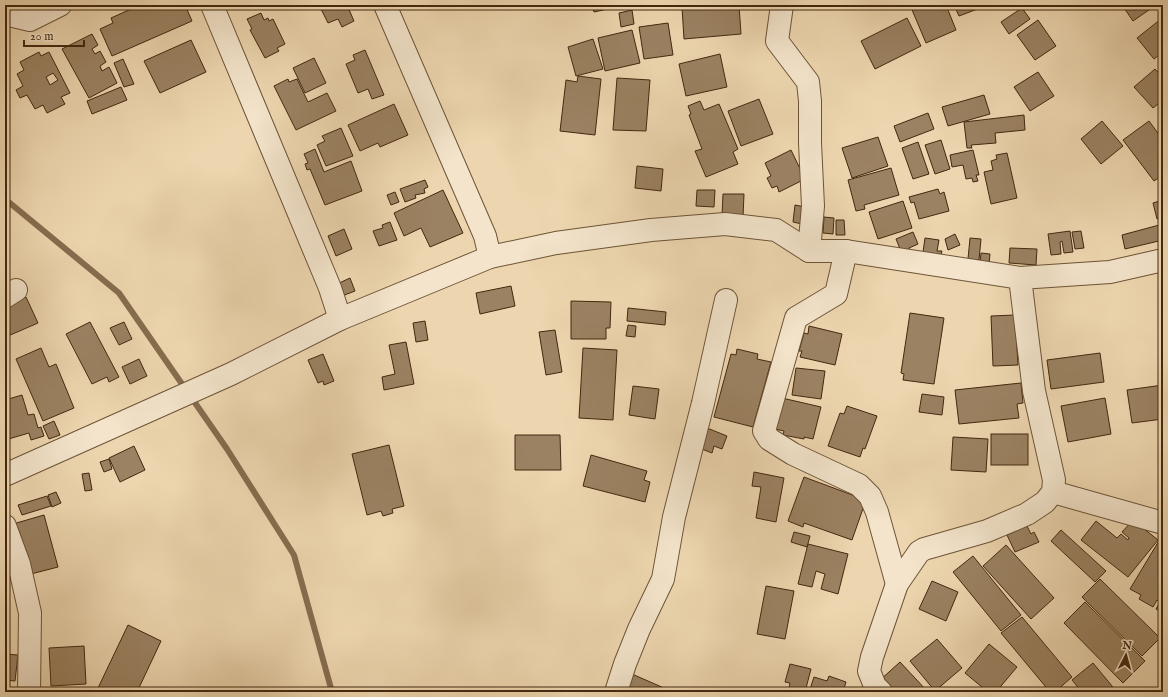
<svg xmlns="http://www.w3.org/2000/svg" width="1168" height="697" viewBox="0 0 1168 697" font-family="'IM FELL English',serif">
<rect width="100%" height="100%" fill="#edd6af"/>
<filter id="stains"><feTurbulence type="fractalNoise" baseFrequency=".005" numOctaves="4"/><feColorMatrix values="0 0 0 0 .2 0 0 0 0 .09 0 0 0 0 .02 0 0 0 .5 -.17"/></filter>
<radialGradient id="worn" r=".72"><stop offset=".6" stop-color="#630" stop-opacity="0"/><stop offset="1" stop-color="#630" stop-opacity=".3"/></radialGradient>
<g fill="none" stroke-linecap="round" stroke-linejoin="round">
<!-- stream -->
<path stroke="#866d4f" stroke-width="6" d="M5 199 119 293 227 449 294 555 332 692"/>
</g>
<!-- building -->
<g fill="#9b8262" stroke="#42280f" fill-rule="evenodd">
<path d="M140 5H185L192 21 112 56 100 29 113 23 111 18Z"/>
<path d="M319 5H347L354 21 342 27 338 19 328 23Z"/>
<path d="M592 5H626L594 12Z"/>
<path d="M707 5H739L741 34 684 39 682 7Z"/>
<path d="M910 5H946L956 30 926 43Z"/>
<path d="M954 5H988L959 16Z"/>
<path d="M1122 5H1156L1133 21Z"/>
<path d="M1022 8 1030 19 1009 34 1001 22Z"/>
<path d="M632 10 634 24 621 27 619 13Z"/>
<path d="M261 13 264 20 268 18 269 21 273 19 285 44 277 48 279 51 265 58 250 30 252 29 247 19Z"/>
<path d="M907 18 921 46 875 69 861 41Z"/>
<path d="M1161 19 1163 22V52L1154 59 1137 38Z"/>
<path d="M1038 20 1056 46 1035 60 1017 35Z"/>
<path d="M668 23 673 55 644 59 639 27Z"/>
<path d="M632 30 640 63 605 71 598 38Z"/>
<path d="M92 34 98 45 92 49 95 54 100 51 106 62 100 66 102 71 109 67 117 83 89 98 62 49Z"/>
<path d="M593 39 603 69 576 76 568 47Z"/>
<path d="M191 40 206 72 160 93 144 61Z"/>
<path d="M365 50 384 95 372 99 368 89 358 93 346 64 355 60 353 55Z"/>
<path d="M39 52 41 56 49 52 70 93 61 97 65 104 47 113 43 105 35 109 27 95 20 98 16 90 23 86 17 74 24 70 20 62ZM53 73 58 80 50 85 46 77Z"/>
<path d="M720 54 727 87 686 96 679 64Z"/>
<path d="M314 58 326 83 305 93 293 68Z"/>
<path d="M123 59 134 84 124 87 114 63Z"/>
<path d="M1155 69 1163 78V100L1153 108 1134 87Z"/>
<path d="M1038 72 1054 96 1030 111 1014 87Z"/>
<path d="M578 76 601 79 595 135 560 131 566 80 577 82Z"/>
<path d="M617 78 650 80 646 131 613 130Z"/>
<path d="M288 79 289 82 297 79 308 102 327 93 336 111 296 130 274 86Z"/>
<path d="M121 87 127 100 92 114 87 101Z"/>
<path d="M984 95 990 114 948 126 942 107Z"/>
<path d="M759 99 773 134 741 146 728 111Z"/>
<path d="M700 101 704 110 719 104 738 149 733 152 738 164 706 177 695 151 702 149 689 115 691 114 688 106Z"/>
<path d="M394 104 408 135 380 147 378 143 360 151 348 125Z"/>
<path d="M928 113 934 129 900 142 894 126Z"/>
<path d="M1024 115 1025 130 995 133 996 143 971 145 972 148H967L964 122Z"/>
<path d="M1102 121 1123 146 1101 164 1081 139Z"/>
<path d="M1149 121 1163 140V165L1159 167 1163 175 1154 181 1123 140Z"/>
<path d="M341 128 353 156 326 166 317 145 325 141 322 136Z"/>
<path d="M878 137 888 166 852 178 842 148Z"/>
<path d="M941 140 950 169 935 174 925 145Z"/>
<path d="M918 142 929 174 913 179 902 148Z"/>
<path d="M315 149 324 172 351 161 362 191 325 205 310 169 307 170 305 164 308 163 304 154Z"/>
<path d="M791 150 805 179 779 192 777 186 772 188 767 178 771 176 765 163Z"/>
<path d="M973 150 979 175H976L978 181 973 182 972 178 966 179 963 165 952 167 950 155Z"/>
<path d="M1007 153 1017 198 991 204 984 172 993 170 991 161 997 159 996 155Z"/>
<path d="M637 166 663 169 661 191 635 188Z"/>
<path d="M891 168 899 195 864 205 865 209 856 211 848 180Z"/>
<path d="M425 180 428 187 424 189 425 193 415 195 416 198 405 202 400 189Z"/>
<path d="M938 189 940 194 944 192 949 211 919 219 914 202 911 203 909 197Z"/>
<path d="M443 190 463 233 430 247 421 228 404 236 394 213Z"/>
<path d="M697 190H715L714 207 696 206Z"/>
<path d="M395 192 399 202 391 205 387 195Z"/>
<path d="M723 194H744L743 217 722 216Z"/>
<path d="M1163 200V218L1157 219 1153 203Z"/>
<path d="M903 201 912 228 878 239 869 212Z"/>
<path d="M795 205 805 207 802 224 793 222Z"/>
<path d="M824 217 834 218 833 234 823 233Z"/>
<path d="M836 220H844L845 235H836Z"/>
<path d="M390 222 397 240 379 246 373 231 383 228 382 225Z"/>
<path d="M1163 224V240L1125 249 1122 235Z"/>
<path d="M344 229 352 249 336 256 328 236Z"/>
<path d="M1070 231 1073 252 1064 253 1062 241 1060 242 1061 254 1051 255 1048 234Z"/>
<path d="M1081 231 1084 248 1075 249 1072 232Z"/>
<path d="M913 232 918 244 909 248 911 253 903 256 896 239Z"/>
<path d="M955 234 960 245 948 250 945 239Z"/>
<path d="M925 238 939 240 937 251H942L941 255 923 252Z"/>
<path d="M970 238 981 239 979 260 968 259Z"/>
<path d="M1010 248 1037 249 1036 265 1009 263Z"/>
<path d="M981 253 990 254 989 264 980 263Z"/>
<path d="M350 278 355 291 342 296 337 284Z"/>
<path d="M511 286 515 306 480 314 476 293Z"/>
<path d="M26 297 38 323 8 336 5 328V307Z"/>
<path d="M571 301 611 302 610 328H606V339H571Z"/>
<path d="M628 308 666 312 665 325 627 321Z"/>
<path d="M910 313 944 318 934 384 903 380 904 374 901 373Z"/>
<path d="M1015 315 1018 365 993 366 991 316Z"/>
<path d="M425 321 428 340 416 342 413 323Z"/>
<path d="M90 322 119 377 109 382 107 377 92 384 66 334Z"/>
<path d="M124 322 132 339 119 345 110 328Z"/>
<path d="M628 325 636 326 635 337 626 336Z"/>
<path d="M809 326 842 334 835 365 800 357 802 351H799L804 333 808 334Z"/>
<path d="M555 330 562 372 546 375 539 332Z"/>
<path d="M406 342 414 384 384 390 382 377 395 374 389 345Z"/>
<path d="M41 348 49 367 56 364 74 408 43 421 16 359Z"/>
<path d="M583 348 617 350 613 420 579 418Z"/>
<path d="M737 349 758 354 757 359 771 362 753 427 714 417 731 354 736 355Z"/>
<path d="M1100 353 1104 382 1051 389 1047 360Z"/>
<path d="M323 354 334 381 324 385 323 381 318 383 308 360Z"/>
<path d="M139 359 147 376 130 384 122 367Z"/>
<path d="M796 368 825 371 821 399 792 395Z"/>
<path d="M1021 383 1023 403 1017 404 1019 418 959 424 955 390Z"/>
<path d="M1163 385V419L1132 423 1127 390Z"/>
<path d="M633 386 659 389 655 419 629 415Z"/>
<path d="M922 394 944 397 942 415 919 412Z"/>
<path d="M22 395 28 415 34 414 38 428 41 427 44 436 31 440 29 433 5 440V400Z"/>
<path d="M782 398 821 407 813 439 804 437V439L783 435 784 431 775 429Z"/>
<path d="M1105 398 1111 434 1068 442 1061 406Z"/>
<path d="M847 406 877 416 865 449 863 448 860 457 828 446 840 413 844 414Z"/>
<path d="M54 421 60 435 49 439 43 426Z"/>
<path d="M707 428 727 436 722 449 714 446 712 453 699 448Z"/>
<rect x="991" y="434" width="37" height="31"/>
<path d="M515 435H560L561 470H515Z"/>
<path d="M953 437 988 439 986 472 951 470Z"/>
<path d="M389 445 404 506 392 509 393 513 383 516 381 511 367 515 352 454Z"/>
<path d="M134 446 145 470 120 482 109 458Z"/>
<path d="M591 455 647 471 644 480 650 482 645 502 583 486Z"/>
<path d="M109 459 112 469 104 472 100 462Z"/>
<path d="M754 472 784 478 776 522 756 518 761 487 752 486Z"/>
<path d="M89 473 92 490 85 491 82 474Z"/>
<path d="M804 477 866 500 852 540 804 523 803 527 788 521Z"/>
<path d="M56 492 61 503 52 507 48 495Z"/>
<path d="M47 496 51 506 22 515 18 505Z"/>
<path d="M44 515 58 567 27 575 13 524Z"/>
<path d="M1133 520 1158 540 1128 577 1081 540 1096 521 1117 538 1121 534 1128 540 1129 538 1122 532Z"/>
<path d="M1027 526 1031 534 1034 532 1039 542 1015 552 1007 535Z"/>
<path d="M1061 530 1106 571 1095 582 1051 541Z"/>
<path d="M794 532 810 536 807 547 791 542Z"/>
<path d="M1163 534V613L1156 609 1160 602 1157 600 1153 607 1139 599 1141 595 1130 589Z"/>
<path d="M808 544 848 554 838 594 821 589 825 574 816 571 812 587 798 584Z"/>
<path d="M1006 545 1054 598 1031 619 983 566Z"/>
<path d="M973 556 1021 615 1001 631 953 572Z"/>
<path d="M1100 579 1160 638 1142 656 1082 597Z"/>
<path d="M932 581 958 592 946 621 919 609Z"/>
<path d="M766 586 794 591 785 639 757 634Z"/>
<path d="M1085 602 1145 661 1123 683 1064 623Z"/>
<path d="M1022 617 1072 677 1055 692H1050L1001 633Z"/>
<path d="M128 625 161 641 137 692H106L98 688Z"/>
<path d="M937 639 962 668 935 691 910 661Z"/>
<path d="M989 644 1017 667 996 692H988L965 673Z"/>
<path d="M84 646 86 684 51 686 49 648Z"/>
<path d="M5 654 18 655 15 681 5 680Z"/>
<path d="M900 662 928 692H889L879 681Z"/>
<path d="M1093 663 1117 692H1082L1072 680Z"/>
<path d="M790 664 811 669 805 692H788L790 683 785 682Z"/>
<path d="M632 674 673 692H624Z"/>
<path d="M829 676 846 682 843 692H809L814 677 827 681Z"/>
</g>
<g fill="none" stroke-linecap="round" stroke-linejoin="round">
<!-- minor casing -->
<g stroke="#6d5437" stroke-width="24">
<g id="minor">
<path d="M212 5 330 288 340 319"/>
<path d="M385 5 485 236 490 257"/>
<path d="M782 5 777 41 808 82 810 101V143L813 206 809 251"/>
<path d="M5 12 9 15 30 20 60 5"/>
<path d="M846 251 836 294 796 318 764 431 769 439 793 454 859 485 870 496 877 512 897 584"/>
<path d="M5 297 16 290"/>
<path d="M5 475 231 374 340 319 490 257 556 243 651 230 725 224 776 230 809 251H846L1020 278 1110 272 1163 260"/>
<path d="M1053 492 1163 523"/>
<path d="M5 526 19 564 30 613 29 692"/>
<path d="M616 692 625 664 639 629 663 579 674 517 703 403 726 300"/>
<path d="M881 692 875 686 869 671 872 657 897 584 919 552 924 549 987 531 1027 514 1045 502 1053 492 1054 480 1034 391 1020 278"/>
</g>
</g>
<!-- minor -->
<use href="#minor" stroke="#f3e4cb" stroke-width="22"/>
</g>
<!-- margin -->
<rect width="1168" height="697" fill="none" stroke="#edd6af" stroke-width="20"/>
<rect x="6" y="6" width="1156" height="685" fill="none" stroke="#42280f" stroke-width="2"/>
<rect x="10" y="10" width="1148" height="677" fill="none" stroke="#42280f"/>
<!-- north arrow -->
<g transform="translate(1126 655) rotate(6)" stroke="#f3e4cb" stroke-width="3" paint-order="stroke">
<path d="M0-3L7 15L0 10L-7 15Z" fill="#42280f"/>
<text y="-6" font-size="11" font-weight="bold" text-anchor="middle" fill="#42280f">N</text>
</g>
<!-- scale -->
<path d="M24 40v6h60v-6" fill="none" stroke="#42280f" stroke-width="2"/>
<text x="30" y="40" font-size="12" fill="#42280f" stroke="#f3e4cb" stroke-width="3" paint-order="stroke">20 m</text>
<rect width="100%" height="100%" filter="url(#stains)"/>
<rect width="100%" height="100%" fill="url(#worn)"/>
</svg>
